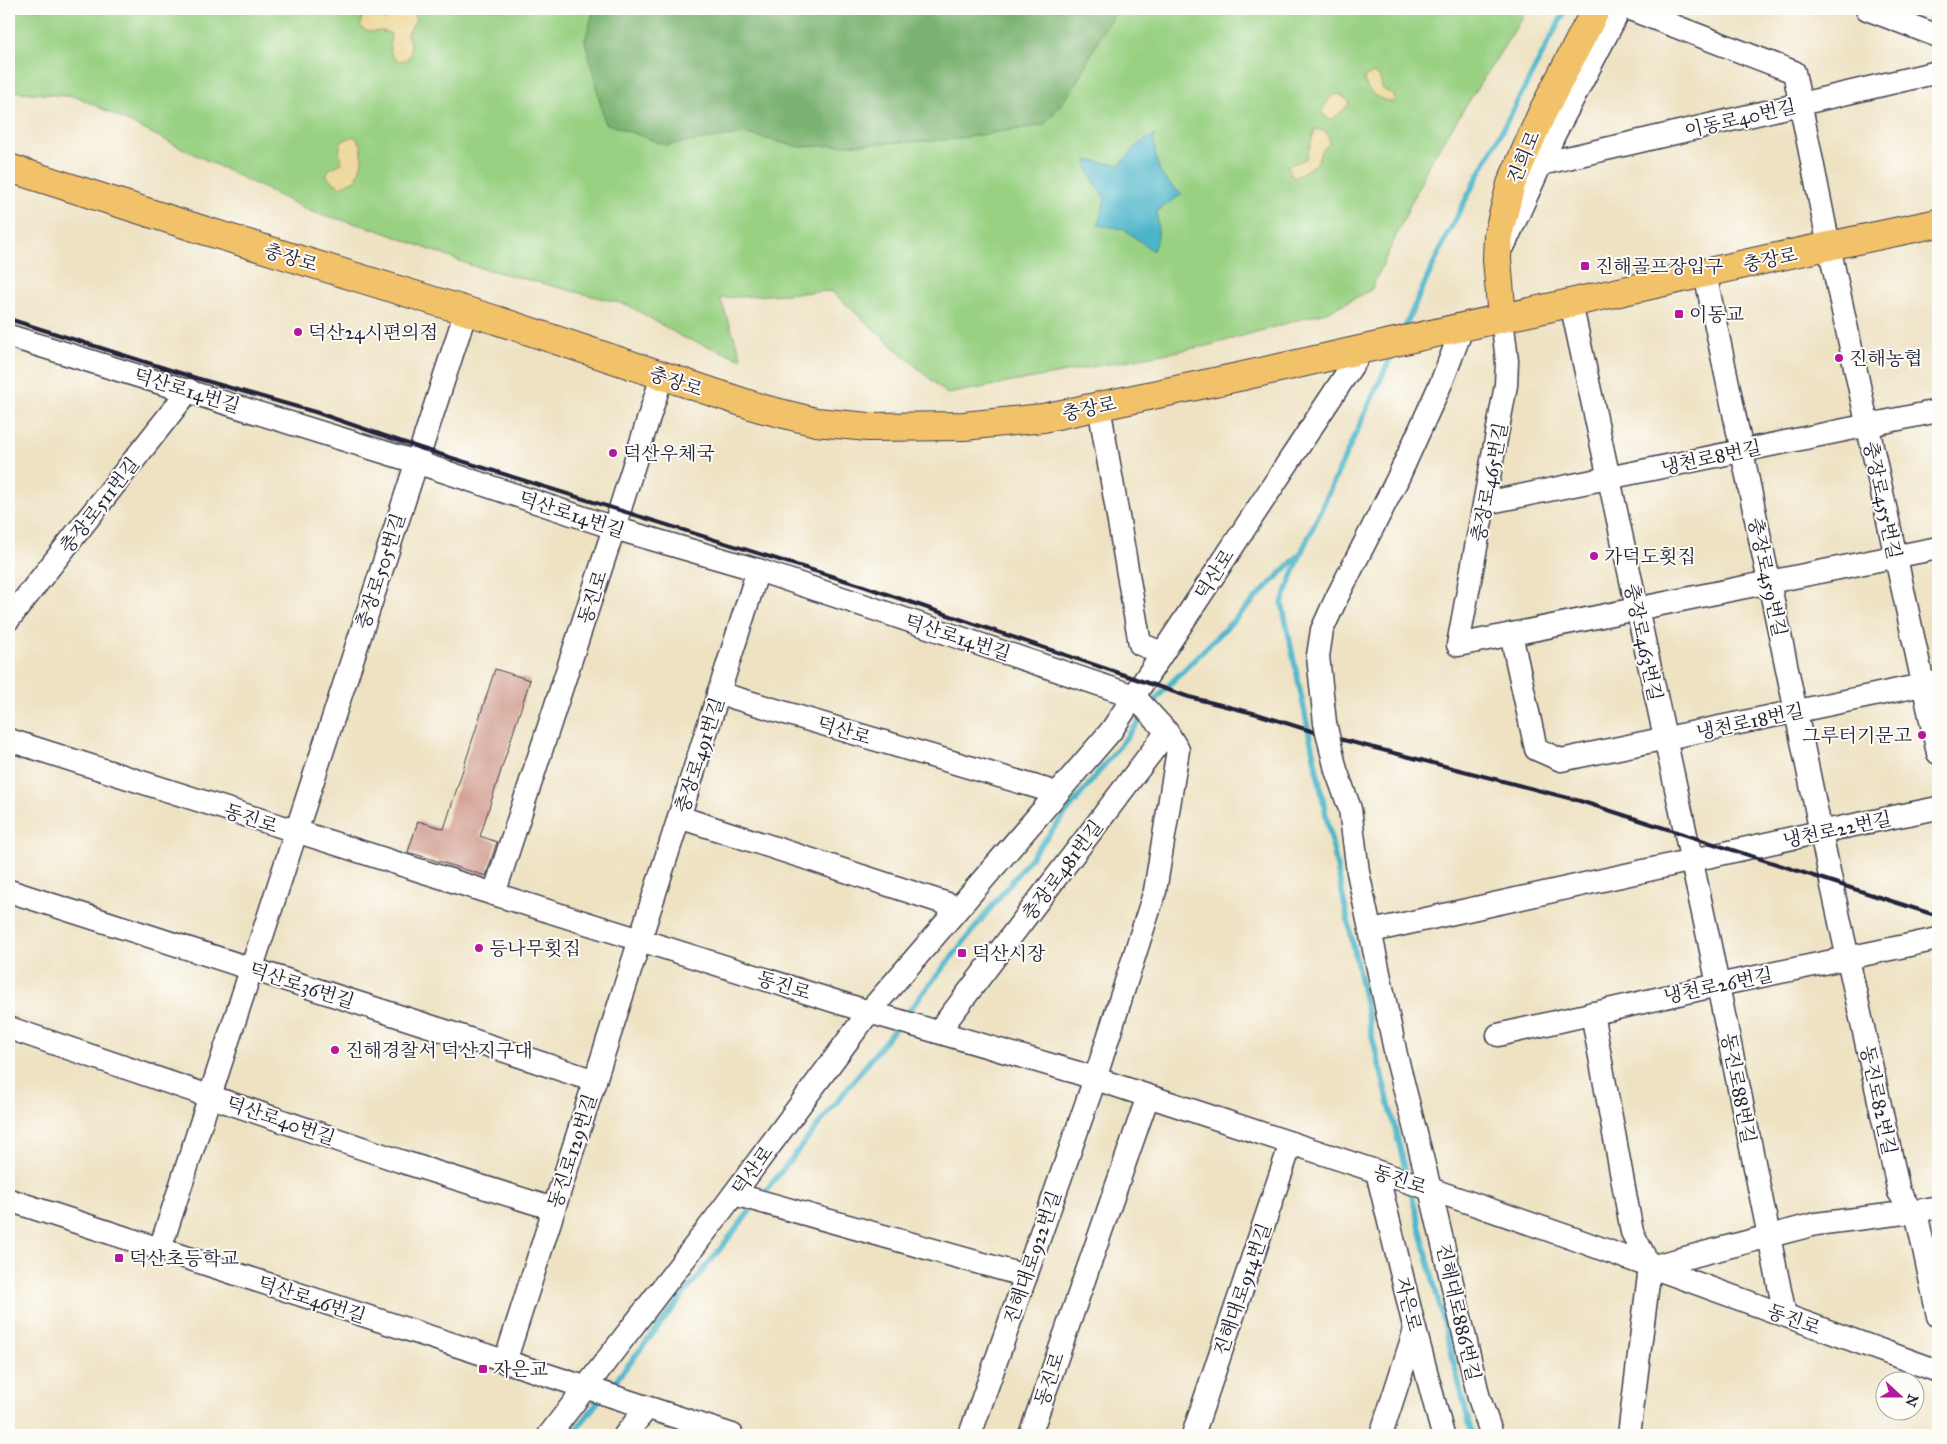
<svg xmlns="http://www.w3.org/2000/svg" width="1947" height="1444" viewBox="0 0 1947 1444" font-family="'IM FELL Great Primer','Noto Serif KR',serif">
<rect width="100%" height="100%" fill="#fdfcf7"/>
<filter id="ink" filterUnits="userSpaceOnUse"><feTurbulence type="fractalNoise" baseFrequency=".02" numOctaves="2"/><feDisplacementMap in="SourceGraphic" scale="10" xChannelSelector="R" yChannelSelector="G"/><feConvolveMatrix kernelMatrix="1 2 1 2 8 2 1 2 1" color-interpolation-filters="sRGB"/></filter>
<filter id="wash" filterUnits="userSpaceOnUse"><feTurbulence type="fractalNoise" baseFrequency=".0096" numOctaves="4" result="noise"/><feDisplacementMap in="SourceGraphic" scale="20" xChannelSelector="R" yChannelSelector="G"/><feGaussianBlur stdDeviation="1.12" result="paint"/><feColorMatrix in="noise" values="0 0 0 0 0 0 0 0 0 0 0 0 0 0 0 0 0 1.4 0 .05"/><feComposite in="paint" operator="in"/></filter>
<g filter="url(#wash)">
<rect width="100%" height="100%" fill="#eee2c3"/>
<!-- green -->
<path fill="#99d183" stroke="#5e7a5f" d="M9 9H1528L1430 162 1371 290 1329 311 1211 345 947 394 831 291 720 298 742 358H740L682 337 628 305 473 266 375 229 312 212 78 97 9 91Z"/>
<!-- forest -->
<path fill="#7ab371" stroke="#4e6a56" d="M594 9H1119L1105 27 1073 89 1044 125 948 140 799 147 747 134 666 145 605 123 585 40Z"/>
<!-- sand -->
<g fill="#eeda9e" stroke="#887e6c">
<path d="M400 9H412L416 20 407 34 411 44 410 56 405 60 398 61C387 53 390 46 391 34 378 27 376 36 361 28V19L366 12H372L385 20Z"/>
<path d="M1373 73 1380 77 1382 88 1395 97 1394 102C1380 101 1365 92 1364 77Z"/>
<path d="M1339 94 1350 102 1344 110 1330 120 1321 112 1331 97Z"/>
<path d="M1315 129 1327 132 1330 143 1321 151 1317 163 1294 178 1287 166 1306 159Z"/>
<path d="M354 136 361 144 362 161 357 179 340 187 326 176 329 169 342 163 339 151 342 141Z"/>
</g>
<!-- water -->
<path fill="#4cb6ca" stroke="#376c82" d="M1154 135C1156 165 1156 175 1182 194L1157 211 1158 236 1153 251 1124 229 1098 225 1105 199 1088 171 1087 160 1120 165 1137 145Z"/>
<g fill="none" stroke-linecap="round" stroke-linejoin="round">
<!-- stream -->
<g stroke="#4cb6ca" stroke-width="5.5">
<path d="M1402 333 1447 235 1566 9"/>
<path d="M1394 350 1301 553 1282 603 1372 1036 1407 1176"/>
<path d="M1150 707 1163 691 1299 555"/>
<path d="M904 1017 1144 715"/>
<path d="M1410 1188 1472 1435"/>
<path d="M761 1197 897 1026"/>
<path d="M609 1389 754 1206"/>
<path d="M572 1435 601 1398"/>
</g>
</g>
<g id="blocks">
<!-- building -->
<path fill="#d29e91" d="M495 669 530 680 480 836 497 842 486 876 408 852 418 821 444 829Z"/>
</g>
</g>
<g filter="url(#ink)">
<use href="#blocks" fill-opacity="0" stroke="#413f4f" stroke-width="1"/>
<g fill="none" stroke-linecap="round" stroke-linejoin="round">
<!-- minor casing -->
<g stroke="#413f4f" stroke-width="25">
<g id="minor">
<path d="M1630 9 1794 72 1829 246 1938 753"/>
<path d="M1867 9 1938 36"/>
<path d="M1541 164 1938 72"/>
<path d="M1505 243 1554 135 1620 9"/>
<path d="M1705 273 1831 881 1899 1192 1918 1221 1938 1316"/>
<path d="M1571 303 1709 941 1785 1315"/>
<path d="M1502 318 1507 361 1506 385 1458 645 1938 548"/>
<path d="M9 336 416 462 614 528 758 570 1134 696 1167 732 1178 750 1155 891 1095 1079 970 1435"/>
<path d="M1099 406 1140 644 1162 653"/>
<path d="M1485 503 1938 411"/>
<path d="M9 619 189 390"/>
<path d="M1511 634 1536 749 1561 760 1937 682"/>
<path d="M718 693 1057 793"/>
<path d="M1325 723 1318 656 1322 630 1337 597 1397 480 1442 381 1463 326"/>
<path d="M9 740 494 894 869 1012 1075 1072 1209 1116 1430 1189 1572 1238 1938 1371"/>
<path d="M1331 749 1336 770 1350 809 1358 872 1396 1055 1430 1189 1479 1398 1492 1435"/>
<path d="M679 817 957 907"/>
<path d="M9 891 445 1031 595 1081"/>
<path d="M494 894 614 528 662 376"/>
<path d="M1381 929 1820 832 1938 808"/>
<path d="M1592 1013 1632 1232 1650 1267"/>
<path d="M9 1028 400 1161 554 1209"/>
<path d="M938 1032 1167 732"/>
<path d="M1498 1035 1718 985 1938 939"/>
<path d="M1377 1172 1415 1330 1443 1435"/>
<path d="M734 1194 1026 1276"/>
<path d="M9 1200 732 1435"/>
<path d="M160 1249 466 311"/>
<path d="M1650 1267 1816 1224 1912 1212 1938 1207"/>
<path d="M505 1362 758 570"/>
<path d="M549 1435 716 1218 869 1012 1111 731 1363 349"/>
<path d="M625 1435 647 1408"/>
<path d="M1030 1435 1148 1096"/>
<path d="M1193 1435 1291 1143"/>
<path d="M1381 1435 1415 1330"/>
<path d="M1629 1435 1650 1267"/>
</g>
</g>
<!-- major casing -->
<g stroke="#413f4f" stroke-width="30">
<g id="major">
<path d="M9 168 206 231 496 320 760 408 816 422 868 427 964 426 1043 418 1243 376 1767 259 1938 223"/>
<path d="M1502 318 1497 259 1498 235 1511 184 1542 113 1596 9"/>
</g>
</g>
<!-- minor -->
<use href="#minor" stroke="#fff" stroke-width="22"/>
<!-- major -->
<use href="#major" stroke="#f2c26a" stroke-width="28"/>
<!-- rail -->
<path stroke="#22223b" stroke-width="4" d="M9 319 196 378 315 412 420 448 863 586 1189 697 1257 714 1324 735 1580 801 1938 916"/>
<!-- minor-bridge casing -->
<g stroke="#413f4f" stroke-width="25" stroke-linecap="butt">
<path id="minor-bridge" d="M1325 723 1331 749"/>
</g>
<!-- minor-bridge -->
<use href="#minor-bridge" stroke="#fff" stroke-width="22"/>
</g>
</g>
<!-- markers -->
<g fill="#b5179e" stroke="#fdfcf7" stroke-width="2">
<rect x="1580" y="261" width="10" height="10" rx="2.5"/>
<rect x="1674" y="309" width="10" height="10" rx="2.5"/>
<circle cx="298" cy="332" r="5"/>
<circle cx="1839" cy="358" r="5"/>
<circle cx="613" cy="453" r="5"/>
<circle cx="1594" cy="556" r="5"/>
<circle cx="1922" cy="735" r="5"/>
<circle cx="479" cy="948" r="5"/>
<rect x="957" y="948" width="10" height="10" rx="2.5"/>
<circle cx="335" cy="1050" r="5"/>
<rect x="114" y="1253" width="10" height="10" rx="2.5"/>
<rect x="478" y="1364" width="10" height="10" rx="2.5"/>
</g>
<g text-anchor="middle" stroke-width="4" stroke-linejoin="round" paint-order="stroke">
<!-- street labels -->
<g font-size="19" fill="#22223b" stroke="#fdfcf7">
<text transform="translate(1740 118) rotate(-13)" y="7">이동로40번길</text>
<text transform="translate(1523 157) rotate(-67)" y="7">진희로</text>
<text transform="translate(291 257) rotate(17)" y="7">충장로</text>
<text transform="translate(1770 259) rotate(-12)" y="7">충장로</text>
<text transform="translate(676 381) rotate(19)" y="7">충장로</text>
<text transform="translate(187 390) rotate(17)" y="7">덕산로14번길</text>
<text transform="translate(1089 408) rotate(-12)" y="7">충장로</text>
<text transform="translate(1711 457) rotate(-12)" y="7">냉천로8번길</text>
<text transform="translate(1489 482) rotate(-79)" y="7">충장로465번길</text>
<text transform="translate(1883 500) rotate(78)" y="7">충장로455번길</text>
<text transform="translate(99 505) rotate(-52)" y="7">충장로511번길</text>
<text transform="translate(572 514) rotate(18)" y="7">덕산로14번길</text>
<text transform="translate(380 571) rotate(-72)" y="7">충장로505번길</text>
<text transform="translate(1214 574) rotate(-57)" y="7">덕산로</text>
<text transform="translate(1768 577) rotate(78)" y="7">충장로459번길</text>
<text transform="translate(592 597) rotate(-72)" y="7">동진로</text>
<text transform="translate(958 637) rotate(18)" y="7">덕산로14번길</text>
<text transform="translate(1644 642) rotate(78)" y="7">충장로463번길</text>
<text transform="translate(1750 721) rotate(-12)" y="7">냉천로18번길</text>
<text transform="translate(844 730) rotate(17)" y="7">덕산로</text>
<text transform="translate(699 755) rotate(-72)" y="7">충장로491번길</text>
<text transform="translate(251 818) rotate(18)" y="7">동진로</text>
<text transform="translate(1837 829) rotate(-12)" y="7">냉천로22번길</text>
<text transform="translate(1062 870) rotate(-53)" y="7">충장로481번길</text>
<text transform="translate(302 985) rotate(18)" y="7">덕산로36번길</text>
<text transform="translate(784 985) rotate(17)" y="7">동진로</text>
<text transform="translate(1718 985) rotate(-12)" y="7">냉천로26번길</text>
<text transform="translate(1739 1088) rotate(79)" y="7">동진로88번길</text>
<text transform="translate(1879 1100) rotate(78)" y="7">동진로82번길</text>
<text transform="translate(281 1120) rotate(19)" y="7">덕산로40번길</text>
<text transform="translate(572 1151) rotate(-72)" y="7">동진로129번길</text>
<text transform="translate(752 1170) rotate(-54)" y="7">덕산로</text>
<text transform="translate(1400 1179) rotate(18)" y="7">동진로</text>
<text transform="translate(1032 1257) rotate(-71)" y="7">진해대로922번길</text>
<text transform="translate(1242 1289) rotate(-71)" y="7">진해대로914번길</text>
<text transform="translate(312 1299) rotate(18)" y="7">덕산로46번길</text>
<text transform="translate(1409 1304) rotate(76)" y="7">자은로</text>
<text transform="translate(1459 1312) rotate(77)" y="7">진해대로886번길</text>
<text transform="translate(1794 1319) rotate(20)" y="7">동진로</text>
<text transform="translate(1049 1379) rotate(-71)" y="7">동진로</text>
</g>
<!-- poi labels -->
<g font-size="19" fill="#22223b" stroke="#fdfcf7" text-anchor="start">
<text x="1595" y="273">진해골프장입구</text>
<text x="1689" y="321">이동교</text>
<text x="308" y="339">덕산24시편의점</text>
<text x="1849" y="365">진해농협</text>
<text x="623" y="460">덕산우체국</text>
<text x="1604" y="563">가덕도횟집</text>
<text x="1912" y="742" text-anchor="end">그루터기문고</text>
<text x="489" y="955">등나무횟집</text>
<text x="972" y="960">덕산시장</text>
<text x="345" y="1057">진해경찰서 덕산지구대</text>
<text x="129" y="1265">덕산초등학교</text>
<text x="493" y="1376">자은교</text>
</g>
</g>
<!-- margin -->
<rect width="1947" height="1444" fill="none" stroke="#fdfcf7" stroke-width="30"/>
<!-- north arrow -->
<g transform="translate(1900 1396) rotate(111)"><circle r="24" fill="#fdfcf7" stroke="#a5a5ac"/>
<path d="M0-4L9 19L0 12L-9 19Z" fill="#b5179e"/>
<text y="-8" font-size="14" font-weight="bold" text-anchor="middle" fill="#22223b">N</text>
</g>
</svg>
